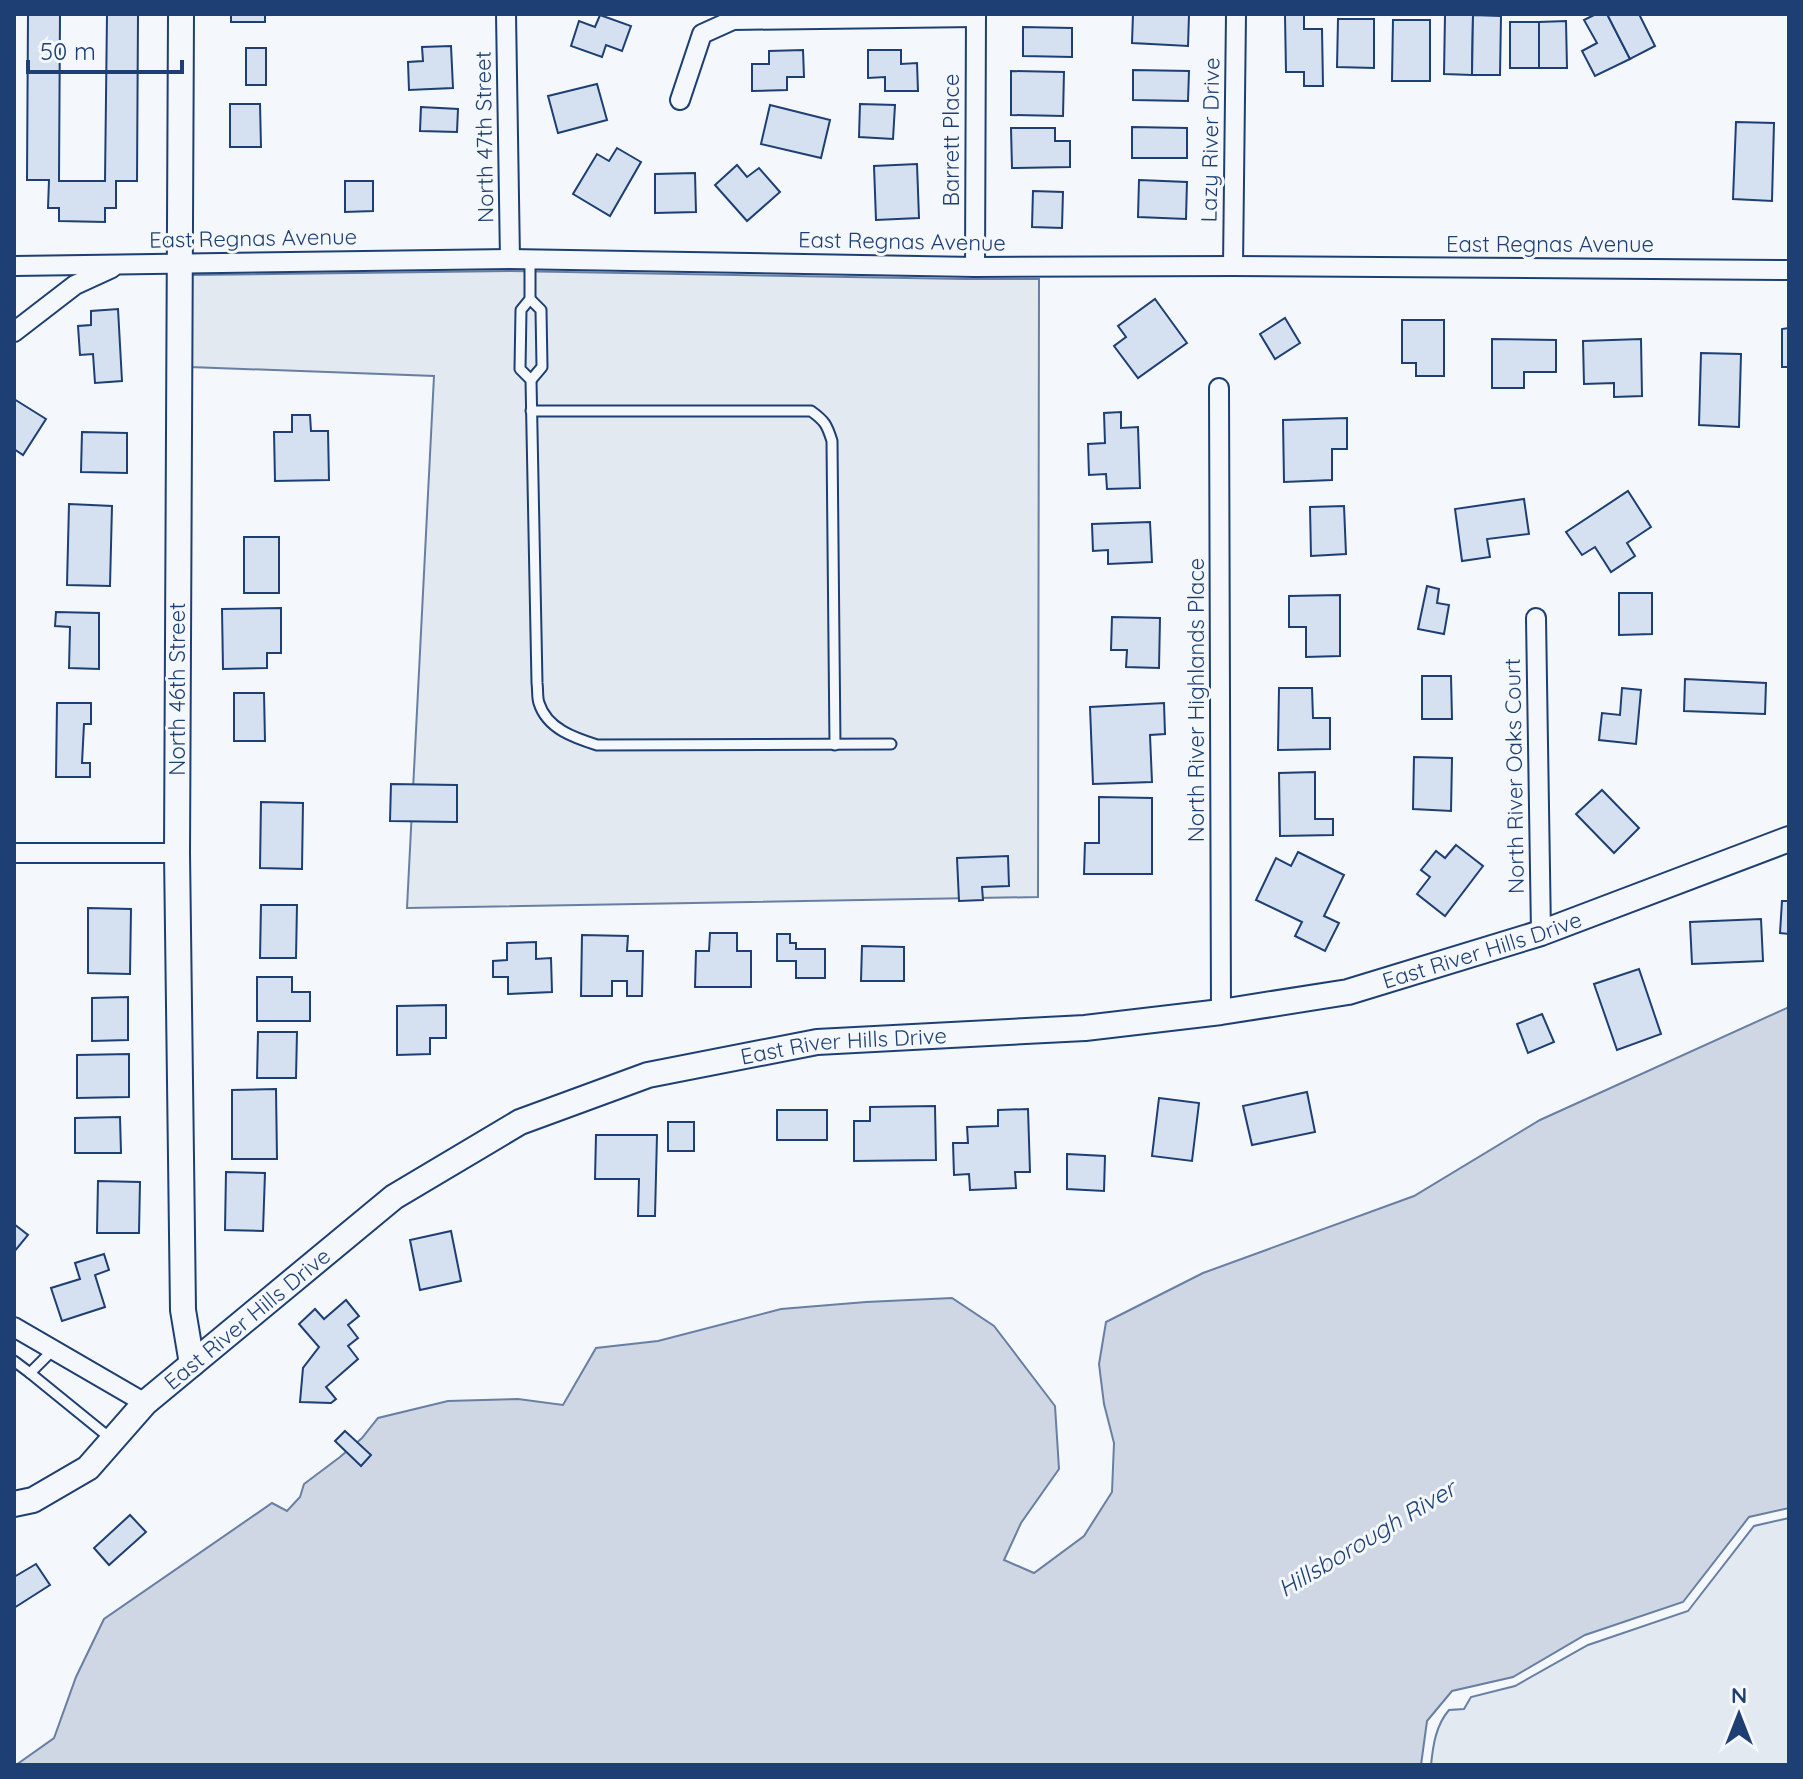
<svg xmlns="http://www.w3.org/2000/svg" width="1803" height="1779" viewBox="0 0 1803 1779" font-family="Quicksand,sans-serif">
<rect width="100%" height="100%" fill="#f4f7fb"/>
<!-- green -->
<g fill="#e3e9f0" stroke="#687fa3" stroke-width="2">
<path d="M510 271 964 279H1039L1038 897 407 908 434 376 190 367V275Z"/>
<path d="M1789 1518V1765H1431C1433 1745 1436 1725 1449 1710L1464 1709 1471 1697 1515 1686 1588 1645 1688 1611 1754 1526Z"/>
</g>
<!-- water -->
<path fill="#cfd7e4" stroke="#687fa3" stroke-width="2" d="M1789 1007V1508L1749 1517 1683 1602 1585 1635 1513 1677 1452 1691 1427 1721 1421 1765H16L54 1738 76 1677 104 1619 272 1503 287 1511 300 1497 304 1484 340 1457 362 1438 378 1418 448 1401 518 1399 563 1405 596 1348 658 1341 781 1309 866 1302 952 1298 994 1326 1055 1406 1059 1469 1021 1523 1004 1560 1034 1573 1084 1536 1112 1492 1114 1443 1104 1404 1099 1364 1106 1322 1203 1273 1414 1196 1540 1120Z"/>
<!-- building -->
<g fill="#d5e0f0" stroke="#1d3f73" stroke-width="2">
<path d="M28 14H60L59 181H105L107 14H138L137 181H116V208H105V222L59 221V208H48L49 180H27Z"/>
<rect x="231" y="14" width="34" height="8"/>
<path d="M1133 14 1189 15 1188 46 1132 43Z"/>
<path d="M1596 14H1607L1630 59 1595 76 1582 51 1597 43 1584 20Z"/>
<path d="M1607 14H1639L1655 46 1630 59Z"/>
<path d="M600 15 631 26 622 51 606 45 602 57 571 46 579 21 595 27Z"/>
<path d="M1285 15H1304V29H1322L1323 86H1304V72H1286Z"/>
<path d="M1445 15H1473L1472 75 1444 74Z"/>
<path d="M1473 15 1501 16 1500 75H1472Z"/>
<path d="M1338 19H1374V68L1337 67Z"/>
<path d="M1393 20H1430V81H1392Z"/>
<path d="M1566 21 1567 68H1539V22Z"/>
<rect x="1510" y="22" width="29" height="46"/>
<path d="M1023 27 1072 28V57L1023 56Z"/>
<path d="M451 46 453 88 409 90 408 62 423 61 422 47Z"/>
<rect x="246" y="48" width="20" height="37"/>
<path d="M803 50 804 77H787V90L752 91V64H769V51Z"/>
<path d="M868 50H901V64L917 63 918 91H885V77L868 78Z"/>
<path d="M1133 70 1189 71 1188 101 1133 100Z"/>
<path d="M1011 71 1064 72 1063 116 1011 115Z"/>
<path d="M597 84 607 120 558 133 548 96Z"/>
<path d="M230 104H260L261 147H230Z"/>
<path d="M860 104 895 105 893 139 859 137Z"/>
<path d="M770 105 830 120 821 158 761 144Z"/>
<path d="M421 107 458 109 457 132 420 131Z"/>
<path d="M1736 122 1774 123 1772 201 1733 199Z"/>
<path d="M1132 127 1187 128V158H1132Z"/>
<path d="M1011 128H1055V141H1070V167L1012 168Z"/>
<path d="M617 148 641 162 610 216 573 194 597 154 609 161Z"/>
<path d="M917 164 919 218 876 220 874 166Z"/>
<path d="M737 165 747 177 759 168 780 192 747 221 715 185Z"/>
<path d="M695 173 696 212 655 213V174Z"/>
<path d="M1139 180 1187 182 1186 219 1138 217Z"/>
<path d="M345 181H373V211L345 212Z"/>
<path d="M1033 191 1063 192 1062 228 1032 227Z"/>
<path d="M1155 299 1187 343 1138 378 1114 346 1126 337 1118 326Z"/>
<path d="M118 309 122 381 95 383 93 354 80 355 78 326 91 325V311Z"/>
<path d="M1285 318 1300 343 1275 359 1260 334Z"/>
<path d="M1402 320H1444V376H1416V363H1402Z"/>
<path d="M1789 328V367H1782V329Z"/>
<path d="M1492 339 1556 340V372H1524V388H1492Z"/>
<path d="M1641 339 1642 396 1614 397V383L1584 384 1583 341Z"/>
<path d="M1701 353 1741 354 1739 427 1699 425Z"/>
<path d="M14 399 46 419 23 455 14 449Z"/>
<path d="M1121 412V428L1138 427 1140 488 1107 489 1106 474 1089 475 1088 444 1105 443 1104 413Z"/>
<path d="M292 415H310L311 431H328L329 480 275 481 274 432H292Z"/>
<path d="M1347 418V449H1332V480L1284 482 1283 420Z"/>
<path d="M82 432 127 433V473L81 472Z"/>
<path d="M1628 491 1651 527 1627 543 1635 556 1611 572 1595 547 1582 555 1566 532Z"/>
<path d="M1524 499 1529 534 1487 539 1490 557 1462 561 1455 509Z"/>
<path d="M69 504 112 506 110 586 67 585Z"/>
<path d="M1344 506 1346 554 1311 556 1310 507Z"/>
<path d="M1150 522 1152 562 1108 564V550L1093 551 1092 524Z"/>
<rect x="244" y="537" width="35" height="56"/>
<path d="M1427 586 1439 589 1437 603 1449 605 1444 634 1418 629Z"/>
<path d="M1619 593H1652V634L1619 635Z"/>
<path d="M1340 595V656L1306 657V627H1289V596Z"/>
<path d="M281 608V653H267V668L223 669 222 609Z"/>
<path d="M56 612 99 613V669L69 668 70 627 55 626Z"/>
<path d="M1112 617 1160 618 1159 668 1126 667 1127 650H1111Z"/>
<path d="M1422 676H1451L1452 719H1422Z"/>
<path d="M1685 679 1766 683 1765 714 1684 711Z"/>
<path d="M1279 688H1312L1313 718H1330V749L1278 750Z"/>
<path d="M1622 688 1641 690 1636 744 1599 740 1602 713 1620 715Z"/>
<path d="M234 693H264L265 741H234Z"/>
<path d="M57 703H91V724H84L82 763H90V777H56Z"/>
<path d="M1164 703 1165 734 1150 735 1152 782 1093 784 1090 707Z"/>
<path d="M1414 757 1452 758 1451 811 1413 809Z"/>
<path d="M1315 772V819H1333V835L1280 836 1279 773Z"/>
<path d="M391 784 457 785V822L390 821Z"/>
<path d="M1602 790 1639 828 1614 853 1576 814Z"/>
<path d="M1099 797 1152 798V874H1084L1085 843H1099Z"/>
<path d="M261 802 303 803 302 869 260 868Z"/>
<path d="M1456 845 1483 866 1445 916 1417 894 1430 877 1421 870 1436 851 1445 858Z"/>
<path d="M1298 852 1344 875 1324 916 1339 923 1325 951 1295 936 1302 922 1256 900 1276 858 1291 866Z"/>
<path d="M1008 856 1009 886 982 887 983 900 959 901 957 858Z"/>
<path d="M1782 901H1789V934L1780 933Z"/>
<path d="M261 905H297L296 958H260Z"/>
<path d="M88 908 131 909 130 974 88 973Z"/>
<path d="M1761 919 1763 961 1692 964 1690 922Z"/>
<path d="M710 933H737V951H751V987H695L696 951H709Z"/>
<path d="M777 934H790V943H796V949H825V978H796V961H777Z"/>
<path d="M582 935 628 936 627 951H643L642 996H627V981H612V996H581Z"/>
<path d="M536 942V959L551 958 552 992 508 994V977H493V961L507 960V943Z"/>
<path d="M862 946 904 947V981H861Z"/>
<path d="M1639 969 1661 1034 1617 1050 1594 984Z"/>
<path d="M257 977H292V992H310V1021H257Z"/>
<path d="M128 997V1040L92 1041V998Z"/>
<path d="M446 1005V1038H430V1054L397 1055V1006Z"/>
<path d="M1542 1014 1554 1042 1528 1053 1517 1024Z"/>
<path d="M258 1032H297L296 1078H257Z"/>
<path d="M129 1054V1097L77 1098V1055Z"/>
<path d="M276 1089 277 1159H232V1090Z"/>
<path d="M1307 1092 1315 1132 1252 1145 1243 1106Z"/>
<path d="M1159 1098 1199 1103 1192 1161 1152 1156Z"/>
<path d="M935 1106 936 1160 854 1161V1121H870V1107Z"/>
<path d="M1028 1109 1030 1172H1015L1016 1188 970 1190 969 1174 954 1175 953 1143H968L967 1127 998 1126V1110Z"/>
<rect x="777" y="1110" width="50" height="30"/>
<path d="M120 1117 121 1153H75V1118Z"/>
<rect x="668" y="1122" width="26" height="29"/>
<path d="M596 1135H657L655 1216H638L639 1179H595Z"/>
<path d="M1067 1154 1105 1156 1104 1191 1067 1189Z"/>
<path d="M226 1172 265 1173 263 1231 225 1230Z"/>
<path d="M98 1181 140 1182 139 1233H97Z"/>
<path d="M14 1224 28 1235 14 1252Z"/>
<path d="M451 1231 461 1281 420 1290 410 1240Z"/>
<path d="M104 1254 109 1270 95 1275 105 1307 62 1321 51 1288 80 1279 75 1263Z"/>
<path d="M346 1300 359 1316 348 1325 358 1338 348 1346 358 1359 326 1387 336 1399 331 1403 300 1402 303 1368 319 1347 299 1324 315 1309 324 1319Z"/>
<path d="M345 1431 371 1455 361 1466 335 1441Z"/>
<path d="M130 1515 146 1532 109 1565 94 1548Z"/>
<path d="M36 1564 50 1585 14 1608V1577Z"/>
</g>
<g fill="none" stroke-linecap="round" stroke-linejoin="round">
<!-- service casing -->
<g stroke="#1d3f73" stroke-width="13">
<g id="service">
<path d="M530 260V299L521 310 520 369 531 380 537 683C538 689 537 698 539 703 547 729 575 738 597 745L891 744"/>
<path d="M530 299 541 310 542 367 531 380"/>
<path d="M531 411H811C825 421 827 425 832 441L835 745"/>
<path d="M53 1350 30 1373 110 1438"/>
<path d="M14 1361 30 1373"/>
</g>
</g>
<!-- minor casing -->
<g stroke="#1d3f73" stroke-width="22">
<g id="minor">
<path d="M506 14 510 259"/>
<path d="M680 100 702 34 733 20 976 17"/>
<path d="M14 266 510 259 975 267 1233 266 1789 270"/>
<path d="M1233 266 1236 14"/>
<path d="M975 267 976 14"/>
<path d="M14 332 75 285 112 268"/>
<path d="M1219 388 1221 1012"/>
<path d="M1536 618 1541 933"/>
<path d="M14 853H177"/>
<path d="M14 1327 145 1403"/>
</g>
</g>
<!-- tertiary casing -->
<g stroke="#1d3f73" stroke-width="28">
<g id="tertiary">
<path d="M181 14 177 853 183 1310 192 1364"/>
<path id="s1" d="M14 1504 33 1500 88 1468 145 1403 394 1197 520 1122 648 1075 817 1042 1085 1028 1221 1012 1348 992 1541 933 1789 839"/>
</g>
</g>
<!-- service -->
<use href="#service" stroke="#f4f7fb" stroke-width="9"/>
<!-- minor -->
<use href="#minor" stroke="#f4f7fb" stroke-width="18"/>
<!-- tertiary -->
<use href="#tertiary" stroke="#f4f7fb" stroke-width="24"/>
</g>
<g text-anchor="middle" stroke-width="6" stroke-linejoin="round" paint-order="stroke">
<!-- street labels -->
<g font-size="22" fill="#1d3f73" stroke="#f4f7fb">
<text transform="translate(484 137) rotate(-91)" y="8">North 47th Street</text>
<text transform="translate(951 140) rotate(-90)" y="8">Barrett Place</text>
<text transform="translate(1210 140) rotate(-89)" y="8">Lazy River Drive</text>
<text transform="translate(253 238) rotate(-1)" y="8">East Regnas Avenue</text>
<text transform="translate(902 241) rotate(1)" y="8">East Regnas Avenue</text>
<text x="1550" y="252">East Regnas Avenue</text>
<text transform="translate(177 689) rotate(-90)" y="8">North 46th Street</text>
<text transform="translate(1196 700) rotate(-90)" y="8">North River Highlands Place</text>
<text transform="translate(1514 776) rotate(-91)" y="8">North River Oaks Court</text>
<text dy="8" stroke="none"><textPath href="#s1" startOffset="1622">East River Hills Drive</textPath></text>
<text dy="8" stroke="none"><textPath href="#s1" startOffset="974">East River Hills Drive</textPath></text>
<text dy="8" stroke="none"><textPath href="#s1" startOffset="302">East River Hills Drive</textPath></text>
</g>
<!-- water labels -->
<g font-size="24" font-style="italic" fill="#1d3f73" stroke="#f4f7fb">
<text transform="translate(1367 1539) rotate(-31)" y="8">Hillsborough River</text>
</g>
</g>
<!-- border -->
<rect width="1803" height="1779" fill="none" stroke="#1d3f73" stroke-width="32"/>
<!-- north arrow -->
<g transform="translate(1739 1715)" stroke="#f4f7fb" stroke-width="6" paint-order="stroke">
<path d="M0-6L14 30L0 20L-14 30Z" fill="#1d3f73"/>
<text y="-12" font-size="22" font-weight="bold" text-anchor="middle" fill="#1d3f73">N</text>
</g>
<!-- scale -->
<path d="M28 60v12h154v-12" fill="none" stroke="#1d3f73" stroke-width="4"/>
<text x="40" y="60" font-size="24" fill="#1d3f73" stroke="#f4f7fb" stroke-width="6" paint-order="stroke">50 m</text>
</svg>
